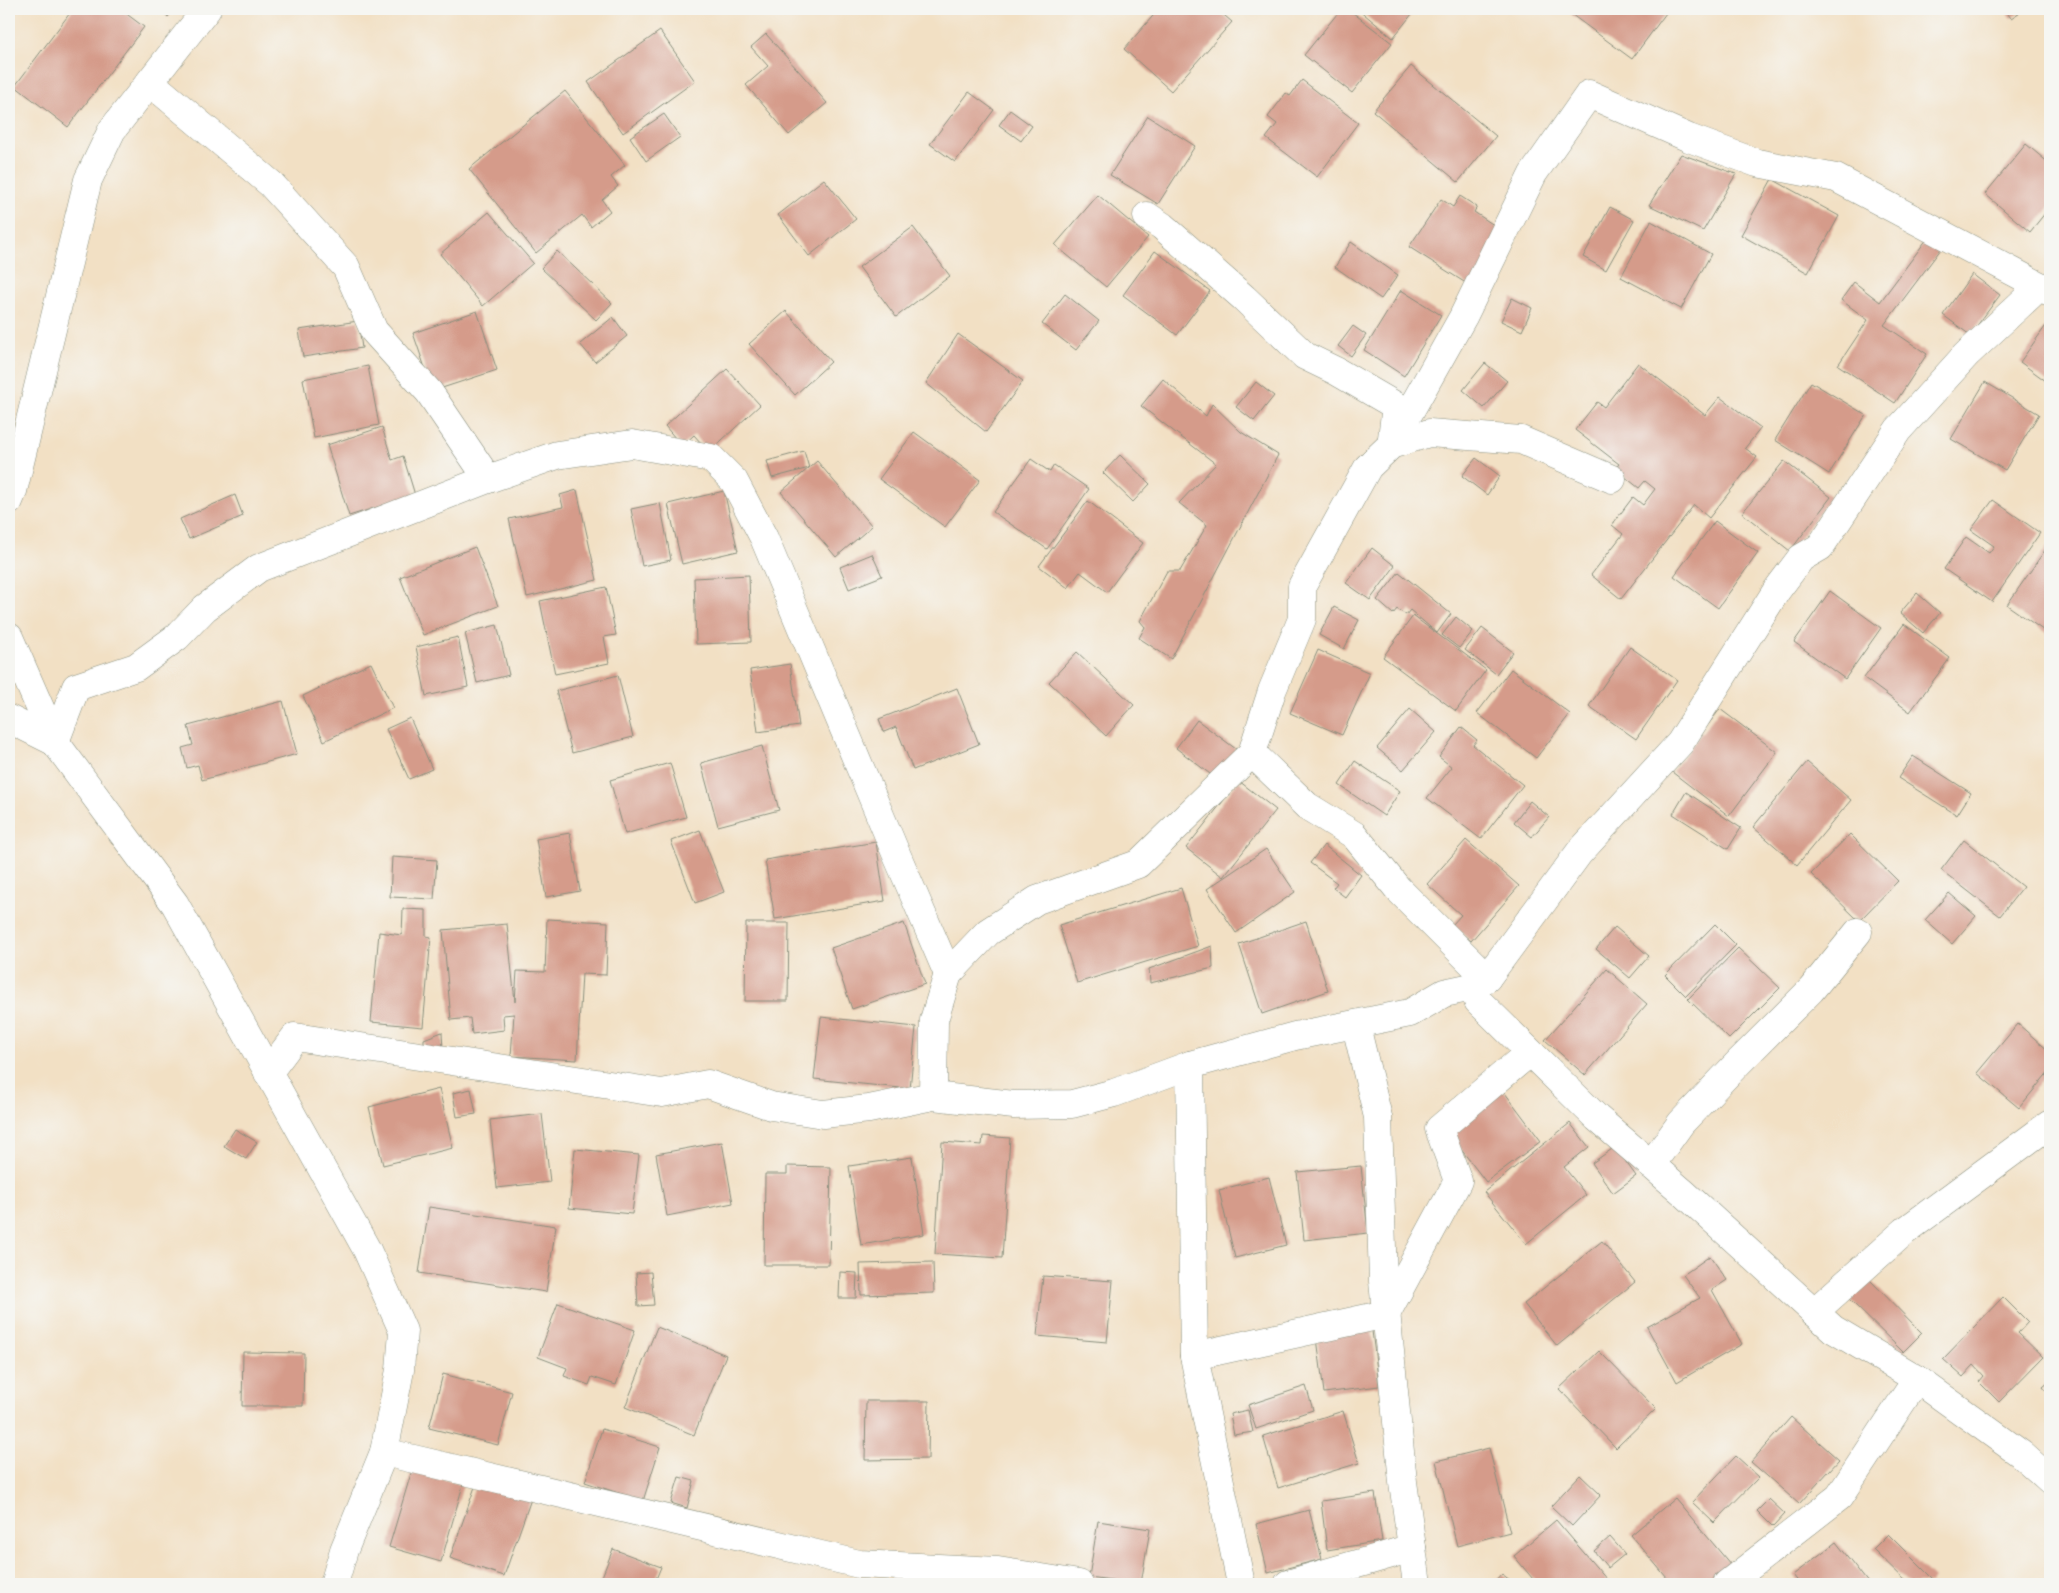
<svg xmlns="http://www.w3.org/2000/svg" width="2059" height="1593" viewBox="0 0 2059 1593" font-family="Caveat,sans-serif">
<rect width="100%" height="100%" fill="#f6f6f2"/>
<filter id="ink" filterUnits="userSpaceOnUse"><feTurbulence type="fractalNoise" baseFrequency=".02" numOctaves="2"/><feDisplacementMap in="SourceGraphic" scale="10" xChannelSelector="R" yChannelSelector="G"/><feConvolveMatrix kernelMatrix="1 2 1 2 8 2 1 2 1" color-interpolation-filters="sRGB"/></filter>
<filter id="wash" filterUnits="userSpaceOnUse"><feTurbulence type="fractalNoise" baseFrequency=".0096" numOctaves="4" result="noise"/><feDisplacementMap in="SourceGraphic" scale="20" xChannelSelector="R" yChannelSelector="G"/><feGaussianBlur stdDeviation="1.12" result="paint"/><feColorMatrix in="noise" values="0 0 0 0 0 0 0 0 0 0 0 0 0 0 0 0 0 1.4 0 .05"/><feComposite in="paint" operator="in"/></filter>
<g filter="url(#wash)">
<rect width="100%" height="100%" fill="#f2e0c4"/>
<g id="blocks">
<!-- building -->
<g fill="#d59b8a">
<path d="M73 9H120L144 27 68 127 15 86Z"/>
<path d="M160 9H175L168 17Z"/>
<path d="M1159 9H1217L1232 22 1171 91 1124 49Z"/>
<path d="M1341 9H1348L1392 43 1352 93 1304 55Z"/>
<path d="M1358 9H1416L1393 38Z"/>
<path d="M1564 9H1669L1632 59Z"/>
<path d="M2004 9H2025L2011 18Z"/>
<path d="M660 31 695 81 623 133 588 82Z"/>
<path d="M766 34 827 103 789 135 746 85 768 66 751 47Z"/>
<path d="M1411 66 1496 136 1458 182 1373 111Z"/>
<path d="M1302 80 1358 123 1317 177 1266 138 1277 124 1268 117 1286 93 1290 96Z"/>
<path d="M565 91 625 165 611 177 618 186 602 200 610 211 591 227 582 215 536 253 469 169Z"/>
<path d="M969 92 994 110 955 162 930 144Z"/>
<path d="M1010 110 1032 126 1021 141 999 125Z"/>
<path d="M664 114 680 137 646 161 630 137Z"/>
<path d="M1148 116 1195 146 1158 204 1110 175Z"/>
<path d="M2026 144 2050 164V207L2030 232 1985 194Z"/>
<path d="M1681 154 1736 174 1703 231 1649 205Z"/>
<path d="M824 179 856 219 809 256 778 215Z"/>
<path d="M1772 179 1839 216 1808 273 1741 235Z"/>
<path d="M1098 195 1148 237 1106 287 1055 245Z"/>
<path d="M1460 196 1477 207 1474 212 1506 233 1472 287 1409 247 1441 199 1453 207Z"/>
<path d="M1610 207 1634 220 1606 270 1583 257Z"/>
<path d="M489 212 533 263 483 306 440 254Z"/>
<path d="M1651 221 1711 254 1681 309 1621 277Z"/>
<path d="M913 227 950 276 896 317 859 267Z"/>
<path d="M1927 239 1941 249 1884 325 1927 354 1895 403 1838 365 1868 320 1841 300 1854 282 1880 302Z"/>
<path d="M1351 242 1398 275 1381 299 1335 267Z"/>
<path d="M557 251 612 303 596 320 541 268Z"/>
<path d="M1155 251 1210 291 1177 335 1123 295Z"/>
<path d="M1972 274 2000 295 1970 335 1943 315Z"/>
<path d="M1401 290 1441 315 1404 376 1364 350Z"/>
<path d="M1065 294 1099 321 1076 350 1042 324Z"/>
<path d="M1512 298 1532 308 1522 331 1501 321Z"/>
<path d="M477 311 497 370 433 391 413 333Z"/>
<path d="M786 311 831 362 795 395 749 344Z"/>
<path d="M613 317 627 336 595 362 580 344Z"/>
<path d="M2050 320V384L2020 362Z"/>
<path d="M358 321 362 348 303 357 299 330Z"/>
<path d="M1353 326 1366 335 1351 356 1338 346Z"/>
<path d="M958 334 1023 381 986 432 926 383Z"/>
<path d="M1485 363 1507 381 1484 408 1463 390Z"/>
<path d="M1638 363 1705 415 1720 397 1761 428 1745 448 1757 457 1709 518 1694 505 1621 599 1591 575 1623 534 1612 525 1633 497 1643 505 1655 489 1645 481 1639 488 1615 469 1619 464 1575 430 1597 402 1604 407Z"/>
<path d="M368 366 379 425 314 438 303 379Z"/>
<path d="M727 369 760 405 709 452 694 435 682 446 665 426Z"/>
<path d="M1163 379 1206 416 1212 404 1241 432 1278 455 1171 659 1139 638 1145 627 1140 621 1167 571H1180L1207 525 1179 503 1216 464 1141 406Z"/>
<path d="M1256 382 1274 396 1254 421 1236 407Z"/>
<path d="M1811 382 1866 415 1829 474 1775 440Z"/>
<path d="M1985 382 2039 414 2005 470 1951 439Z"/>
<path d="M382 427 392 460 403 456 415 495 349 516 327 445Z"/>
<path d="M914 432 980 480 945 527 879 479Z"/>
<path d="M804 451 809 468 772 478 767 461Z"/>
<path d="M1120 455 1150 484 1133 502 1103 473Z"/>
<path d="M1476 458 1500 476 1487 495 1462 476Z"/>
<path d="M1031 459 1050 472 1054 465 1089 489 1047 549 993 512Z"/>
<path d="M817 461 872 526 836 557 781 492Z"/>
<path d="M1784 461 1831 497 1790 551 1742 513Z"/>
<path d="M577 490 597 580 527 597 509 519 563 507 560 495Z"/>
<path d="M724 491 738 551 682 564 668 504Z"/>
<path d="M235 495 243 516 189 539 180 519Z"/>
<path d="M1993 500 2040 533 1992 602 1944 569 1966 537 1989 553 1994 546 1971 530Z"/>
<path d="M1088 501 1143 543 1107 592 1080 572 1068 588 1039 566Z"/>
<path d="M660 503 671 560 642 566 631 509Z"/>
<path d="M1715 521 1758 553 1718 608 1674 576Z"/>
<path d="M2050 543V635L2007 605Z"/>
<path d="M475 547 498 606 423 635 400 577Z"/>
<path d="M1372 548 1395 566 1370 600 1346 583Z"/>
<path d="M872 554 882 576 849 589 840 567Z"/>
<path d="M1399 572 1451 614 1437 633 1410 610 1406 615 1397 609 1393 614 1377 600Z"/>
<path d="M749 575 751 642 696 644 694 578Z"/>
<path d="M606 587 616 635 604 637 609 663 555 674 540 601Z"/>
<path d="M1830 591 1881 628 1845 679 1794 642Z"/>
<path d="M1917 593 1940 613 1923 633 1900 613Z"/>
<path d="M1334 607 1359 620 1344 649 1319 635Z"/>
<path d="M1413 616 1486 670 1456 711 1383 657Z"/>
<path d="M1456 617 1473 631 1459 648 1442 635Z"/>
<path d="M1904 624 1950 658 1910 712 1864 678Z"/>
<path d="M497 625 509 675 477 683 465 633Z"/>
<path d="M1482 628 1513 652 1496 674 1465 650Z"/>
<path d="M458 637 468 687 426 696 416 647Z"/>
<path d="M1630 647 1677 680 1636 739 1589 706Z"/>
<path d="M1318 650 1370 673 1342 735 1290 713Z"/>
<path d="M1077 652 1134 705 1106 736 1049 682Z"/>
<path d="M371 663 393 708 324 741 303 696Z"/>
<path d="M790 664 799 726 758 732 750 670Z"/>
<path d="M1511 669 1570 714 1536 758 1477 713Z"/>
<path d="M618 675 633 737 572 753 556 691Z"/>
<path d="M957 688 979 744 913 770 896 727 884 732 879 719Z"/>
<path d="M283 701 297 754 202 780 198 765 187 768 182 748 193 745 188 726Z"/>
<path d="M1410 709 1436 732 1403 770 1377 748Z"/>
<path d="M1720 709 1777 752 1729 816 1672 772Z"/>
<path d="M410 718 432 769 409 779 386 729Z"/>
<path d="M1197 720 1236 749 1214 777 1176 748Z"/>
<path d="M1461 727 1477 740 1473 745 1523 785 1481 839 1427 798 1452 767 1439 757Z"/>
<path d="M762 746 779 810 718 826 701 763Z"/>
<path d="M1913 756 1971 793 1957 815 1898 778Z"/>
<path d="M1355 761 1400 791 1384 816 1339 785Z"/>
<path d="M1807 762 1851 800 1797 865 1753 827Z"/>
<path d="M670 763 686 817 625 834 610 780Z"/>
<path d="M1239 781 1276 810 1223 877 1186 848Z"/>
<path d="M1686 792 1741 828 1728 849 1673 814Z"/>
<path d="M1530 801 1549 817 1532 837 1514 822Z"/>
<path d="M700 830 724 892 695 903 671 841Z"/>
<path d="M570 833 580 891 546 897 536 839Z"/>
<path d="M1850 834 1898 881 1859 921 1811 874Z"/>
<path d="M1466 840 1519 886 1471 941 1452 925 1461 915 1427 884Z"/>
<path d="M1964 840 2023 887 2000 916 1941 870Z"/>
<path d="M876 842 885 901 775 919 765 860Z"/>
<path d="M1324 845 1361 875 1345 897 1333 888 1337 883 1310 863Z"/>
<path d="M1266 849 1295 892 1236 933 1207 889Z"/>
<path d="M392 857 437 860 434 899 390 897Z"/>
<path d="M1181 888 1198 946 1077 983 1059 925Z"/>
<path d="M1949 893 1976 916 1952 944 1925 920Z"/>
<path d="M403 909 426 910V936L431 937 423 1027 371 1022 379 932 402 935Z"/>
<path d="M547 919 608 922 606 975 582 974 577 1060 511 1056 514 1014 503 1015 504 1030 472 1034 470 1018 451 1020 443 930 507 924 515 1002 517 971 545 972Z"/>
<path d="M1306 921 1328 991 1262 1014 1239 944Z"/>
<path d="M746 923H789L788 1001H745Z"/>
<path d="M904 923 925 984 852 1009 831 948Z"/>
<path d="M1715 924 1736 945 1686 996 1665 975Z"/>
<path d="M1615 927 1649 956 1630 978 1596 949Z"/>
<path d="M1212 946 1213 968 1150 983 1149 969Z"/>
<path d="M1738 948 1780 988 1729 1039 1688 999Z"/>
<path d="M1607 969 1647 1004 1585 1075 1545 1040Z"/>
<path d="M821 1017 916 1027 910 1089 814 1079Z"/>
<path d="M2018 1024 2050 1052V1070L2019 1108 1977 1073Z"/>
<path d="M442 1032 443 1050 424 1051V1039Z"/>
<path d="M439 1089 453 1148 383 1165 369 1107Z"/>
<path d="M471 1089 476 1114 457 1117 453 1093Z"/>
<path d="M1502 1089 1541 1141 1486 1182 1447 1131Z"/>
<path d="M542 1114 550 1182 497 1188 490 1120Z"/>
<path d="M1570 1123 1589 1147 1564 1167 1586 1195 1526 1244 1484 1192Z"/>
<path d="M235 1129 257 1142 246 1159 224 1146Z"/>
<path d="M983 1136 1010 1138 1002 1258 935 1254 942 1142 982 1145Z"/>
<path d="M722 1142 733 1203 667 1216 656 1154Z"/>
<path d="M1615 1147 1636 1176 1613 1193 1592 1163Z"/>
<path d="M575 1149 639 1155 632 1214 569 1208Z"/>
<path d="M912 1157 924 1234 861 1245 849 1166Z"/>
<path d="M787 1166 831 1167 829 1265H764L765 1174H787Z"/>
<path d="M1361 1166 1368 1233 1304 1240 1297 1172Z"/>
<path d="M1269 1177 1286 1245 1235 1258 1219 1190Z"/>
<path d="M429 1207 556 1226 546 1292 419 1273Z"/>
<path d="M1602 1241 1635 1282 1557 1346 1524 1304Z"/>
<path d="M1710 1256 1727 1280 1712 1290 1742 1344 1677 1382 1647 1327 1700 1298 1683 1275Z"/>
<path d="M933 1262 934 1293 861 1295 860 1264Z"/>
<path d="M651 1272 654 1305 638 1306 636 1273Z"/>
<path d="M840 1272 857 1273 856 1298H839Z"/>
<path d="M1043 1276 1113 1281 1107 1342 1037 1336Z"/>
<path d="M1869 1279 1922 1333 1903 1352 1849 1299Z"/>
<path d="M2003 1297 2028 1322 2018 1333 2043 1357 1999 1402 1979 1382 1984 1376 1974 1365 1963 1377 1943 1359Z"/>
<path d="M558 1303 635 1330 616 1385 592 1377 589 1385 564 1376 567 1368 538 1357Z"/>
<path d="M657 1327 726 1355 694 1435 625 1407Z"/>
<path d="M1372 1331 1379 1386 1324 1393 1317 1338Z"/>
<path d="M1599 1351 1656 1409 1616 1448 1559 1389Z"/>
<path d="M243 1352 304 1353 303 1406H242Z"/>
<path d="M443 1374 512 1392 498 1445 429 1428Z"/>
<path d="M2050 1381V1396L2043 1387Z"/>
<path d="M1306 1386 1313 1410 1256 1429 1248 1405Z"/>
<path d="M866 1401H929L928 1459 865 1460Z"/>
<path d="M1248 1410 1253 1432 1234 1435 1230 1414Z"/>
<path d="M1343 1411 1359 1463 1278 1488 1263 1436Z"/>
<path d="M1791 1417 1839 1460 1799 1504 1751 1462Z"/>
<path d="M602 1429 660 1447 643 1501 585 1482Z"/>
<path d="M1489 1448 1510 1532 1457 1546 1436 1461Z"/>
<path d="M1736 1456 1759 1477 1714 1523 1692 1502Z"/>
<path d="M412 1470 463 1485 441 1562 389 1547Z"/>
<path d="M1580 1475 1601 1495 1572 1526 1551 1506Z"/>
<path d="M679 1477 694 1481 687 1508 671 1503Z"/>
<path d="M477 1481 531 1499 504 1576 450 1558Z"/>
<path d="M1375 1493 1382 1541 1327 1550 1321 1501Z"/>
<path d="M1675 1498 1731 1565 1708 1584H1672L1631 1535Z"/>
<path d="M1769 1499 1785 1514 1773 1527 1757 1511Z"/>
<path d="M1309 1510 1322 1559 1268 1573 1256 1524Z"/>
<path d="M1556 1520 1608 1581 1605 1584H1537L1514 1556Z"/>
<path d="M1098 1521 1150 1529 1141 1584 1089 1577Z"/>
<path d="M1888 1534 1933 1579 1929 1584H1909L1873 1549Z"/>
<path d="M1610 1537 1625 1554 1608 1568 1594 1551Z"/>
<path d="M1836 1542 1869 1584H1800L1793 1575Z"/>
<path d="M613 1549 661 1567 654 1584H599Z"/>
<path d="M1502 1574 1515 1584H1493Z"/>
<path d="M2032 1578 2036 1584H2024Z"/>
</g>
</g>
</g>
<g filter="url(#ink)">
<use href="#blocks" fill-opacity="0" stroke="#888e7c" stroke-width="1"/>
<g fill="none" stroke-linecap="round" stroke-linejoin="round">
<!-- street casing -->
<g stroke="#888e7c" stroke-width="29">
<g id="street">
<path d="M150 82 271 184 346 267 374 331 429 392 488 479"/>
<path d="M1147 216 1162 226 1244 298 1305 356 1336 371 1396 406 1392 438"/>
<path d="M1391 445 1463 317 1533 174 1589 94 1689 138 1757 163 1836 178 2040 286"/>
<path d="M9 501 13 491 88 180 112 130 207 9"/>
<path d="M9 637 55 742 175 904 367 1250 403 1331 400 1370 384 1452 344 1550 334 1584"/>
<path d="M9 719 55 742 76 687 136 667 177 637 205 608 259 568 488 479 557 455 632 444 711 458 734 481 764 538 895 851 948 974"/>
<path d="M1252 753 1307 806 1354 835 1398 889 1487 978"/>
<path d="M1472 987 1478 1001 1597 1118 1685 1194 1833 1329 1917 1379 2021 1454 2050 1480"/>
<path d="M1356 1026 1378 1117 1383 1281 1403 1482 1417 1584"/>
<path d="M1190 1065 1194 1356 1241 1584"/>
<path d="M268 1073 295 1037 662 1093 708 1084 771 1106 823 1114 869 1109 933 1096 1014 1105 1072 1104 1114 1093 1190 1065 1295 1036 1410 1013 1444 993 1472 987 1487 978 1579 853 1680 743 1777 590 1801 558 1820 547 1898 430 1966 355 2040 286 2050 292"/>
<path d="M933 1096 934 1020 948 974 988 932 1037 900 1138 864 1252 753 1272 691 1302 619V586L1368 467 1391 445 1429 433 1521 440 1612 479"/>
<path d="M1651 1165 1681 1123 1739 1062 1811 990 1858 932"/>
<path d="M1814 1312 1905 1231 2050 1124"/>
<path d="M1194 1356 1386 1314 1458 1181 1439 1129 1529 1053"/>
<path d="M384 1452 859 1564 998 1571 1079 1584"/>
<path d="M1288 1584 1412 1548"/>
<path d="M1727 1584 1839 1497 1917 1379"/>
</g>
</g>
<!-- street -->
<use href="#street" stroke="#fff" stroke-width="28"/>
</g>
</g>
<!-- margin -->
<rect width="2059" height="1593" fill="none" stroke="#f6f6f2" stroke-width="30"/>
</svg>
